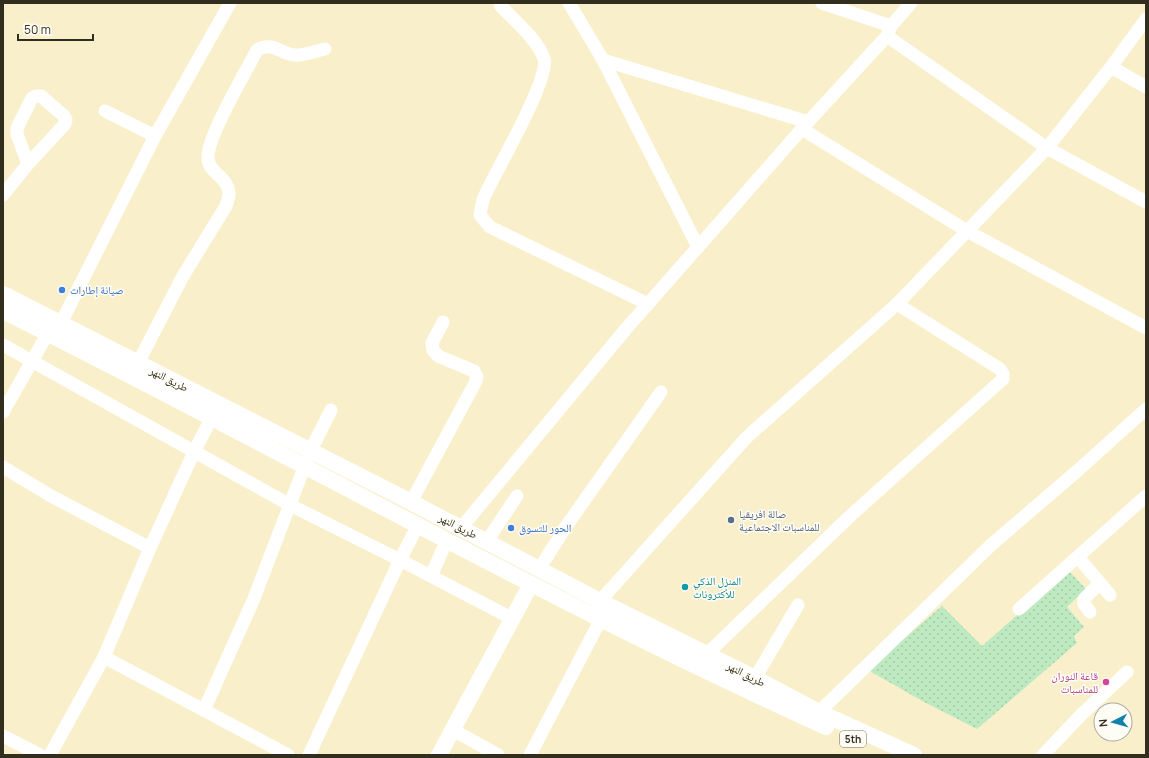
<svg xmlns="http://www.w3.org/2000/svg" width="1149" height="758" viewBox="0 0 1149 758" font-family="Manrope,'Noto Naskh Arabic',sans-serif">
<defs>
<pattern id="park-dots" width="8" height="8" patternUnits="userSpaceOnUse"><rect width="8" height="8" fill="#beeac1"/><path d="M2 2h.1M6 6h.1" fill="none" stroke="#a4c9a5" stroke-width="1.8" stroke-linecap="round"/></pattern>
</defs>
<rect width="100%" height="100%" fill="#f9f0cb"/>
<!-- park -->
<path fill="url(#park-dots)" d="M1068 570 1086 589 1067 607 1084 627 1074 636 1077 643 977 729 924 702 868 670 942 606 982 646Z"/>
<g fill="none" stroke-linecap="round" stroke-linejoin="round">
<!-- minor -->
<g stroke="#fff" stroke-width="13">
<path d="M569 3 603 60 698 247"/>
<path d="M822 3 891 26"/>
<path d="M500 5C513 19 539 41 544 59 550 79 496 171 485 195 482 201 481 209 480 215L490 227 648 304"/>
<path d="M887 36 1047 148 1146 202"/>
<path d="M603 60 808 122"/>
<path d="M1111 67 1146 87"/>
<path d="M105 111 155 136"/>
<path d="M802 129 967 231 1146 328"/>
<path d="M3 195 28 164 65 124 66 120 64 116 41 96H36L32 98 17 128V134L28 164"/>
<path d="M61 323 155 136 230 3"/>
<path d="M3 345 290 505 400 560 513 619"/>
<path d="M138 363 183 276 226 206C227 203 229 198 229 194 229 177 209 174 208 159 206 138 246 72 257 50 272 41 279 53 294 55 303 56 316 51 325 49"/>
<path d="M3 412 48 333"/>
<path d="M3 467 51 496 150 548"/>
<path d="M411 502 475 383 477 377 474 371 438 356 433 350 432 343 443 322"/>
<path d="M461 528 625 330 808 122 887 36 891 26 911 3"/>
<path d="M487 541 517 496"/>
<path d="M1078 557 1110 595"/>
<path d="M539 569 567 525 661 392"/>
<path d="M431 576 447 540"/>
<path d="M600 601 747 437 897 304 1047 148 1111 67 1146 19"/>
<path d="M1019 609 1146 496"/>
<path d="M1090 612 1084 604V599L1100 583"/>
<path d="M707 654 849 517 1003 379V374L1000 369 897 304"/>
<path d="M104 657 288 755"/>
<path d="M755 678 798 605"/>
<path d="M204 710 253 601 310 452 331 410"/>
<path d="M819 712 991 545 1076 472 1146 409"/>
<path d="M453 730 498 755"/>
<path d="M3 736 40 755"/>
<path d="M50 755 104 657 150 548 194 452 212 417"/>
<path d="M309 755 400 560 418 525"/>
<path d="M530 755 601 619"/>
<path d="M1043 755 1082 714 1127 672"/>
</g>
<!-- major -->
<g stroke="#fff" stroke-width="16">
<path d="M3 294 411 502 600 601 755 678 819 712 914 755"/>
<path d="M3 311C278 448 546 600 826 727"/>
<path d="M439 755 531 584"/>
</g>
</g>
<!-- markers -->
<g fill="#3f7fe0" stroke="#fefdf5" stroke-width="1.5">
<circle cx="62" cy="290" r="4"/>
<circle cx="511" cy="528" r="4"/>
</g>
<circle fill="#5c6f8a" stroke="#fefdf5" stroke-width="1.5" cx="731" cy="520" r="4"/>
<circle fill="#0f9aa8" stroke="#fefdf5" stroke-width="1.5" cx="685" cy="587" r="4"/>
<circle fill="#d1479c" stroke="#fefdf5" stroke-width="1.5" cx="1106" cy="682" r="4"/>
<g text-anchor="middle" stroke-width="3" stroke-linejoin="round" paint-order="stroke">
<!-- shield labels -->
<rect fill="#fefdf5" stroke="#6e6b5f" stroke-width="1" x="840" y="731" width="26" height="16" rx="3"/>
<g font-size="10" font-weight="bold" fill="#312d1f">
<text x="853" y="743">5th</text>
</g>
<!-- shop labels -->
<g font-size="11" fill="#366cbe" stroke="#fefdf5" text-anchor="start">
<text x="70" y="294">صيانة إطارات</text>
<text x="519" y="532">الحور للتسوق</text>
</g>
<!-- street labels -->
<g font-size="11" fill="#312d1f" stroke="#fefdf5">
<text transform="translate(169 379) rotate(27)" y="4">طريق النهر</text>
<text transform="translate(458 526) rotate(27)" y="4">طريق النهر</text>
<text transform="translate(746 674) rotate(27)" y="4">طريق النهر</text>
</g>
<!-- service labels -->
<g font-size="11" fill="#4e5e75" stroke="#fefdf5" text-anchor="start">
<text x="739" y="518">صالة افريقيا<tspan x="739" dy="13">للمناسبات الاجتماعية</tspan></text>
</g>
<!-- culture labels -->
<g font-size="11" fill="#0d838f" stroke="#fefdf5" text-anchor="start">
<text x="693" y="585">المنزل الذكي<tspan x="693" dy="13">للأكترونات</tspan></text>
</g>
<!-- hotel labels -->
<g font-size="11" fill="#b23c85" stroke="#fefdf5" text-anchor="end">
<text x="1098" y="680">قاعة النوران<tspan x="1098" dy="13">للمناسبات</tspan></text>
</g>
</g>
<!-- border -->
<rect width="1149" height="758" fill="none" stroke="#312d1f" stroke-width="8"/>
<!-- north arrow -->
<g transform="translate(1113 722) rotate(264)"><circle r="19" fill="#fefdf5" stroke="#acaa9f"/>
<path d="M0-3L7 15L0 10L-7 15Z" fill="#1382aa"/>
<text y="-6" font-size="11" font-weight="bold" text-anchor="middle" fill="#312d1f">N</text>
</g>
<!-- scale -->
<path d="M18 34v6h75v-6" fill="none" stroke="#312d1f" stroke-width="2"/>
<text x="24" y="34" font-size="12" fill="#312d1f" stroke="#fefdf5" stroke-width="3" paint-order="stroke">50 m</text>
</svg>
